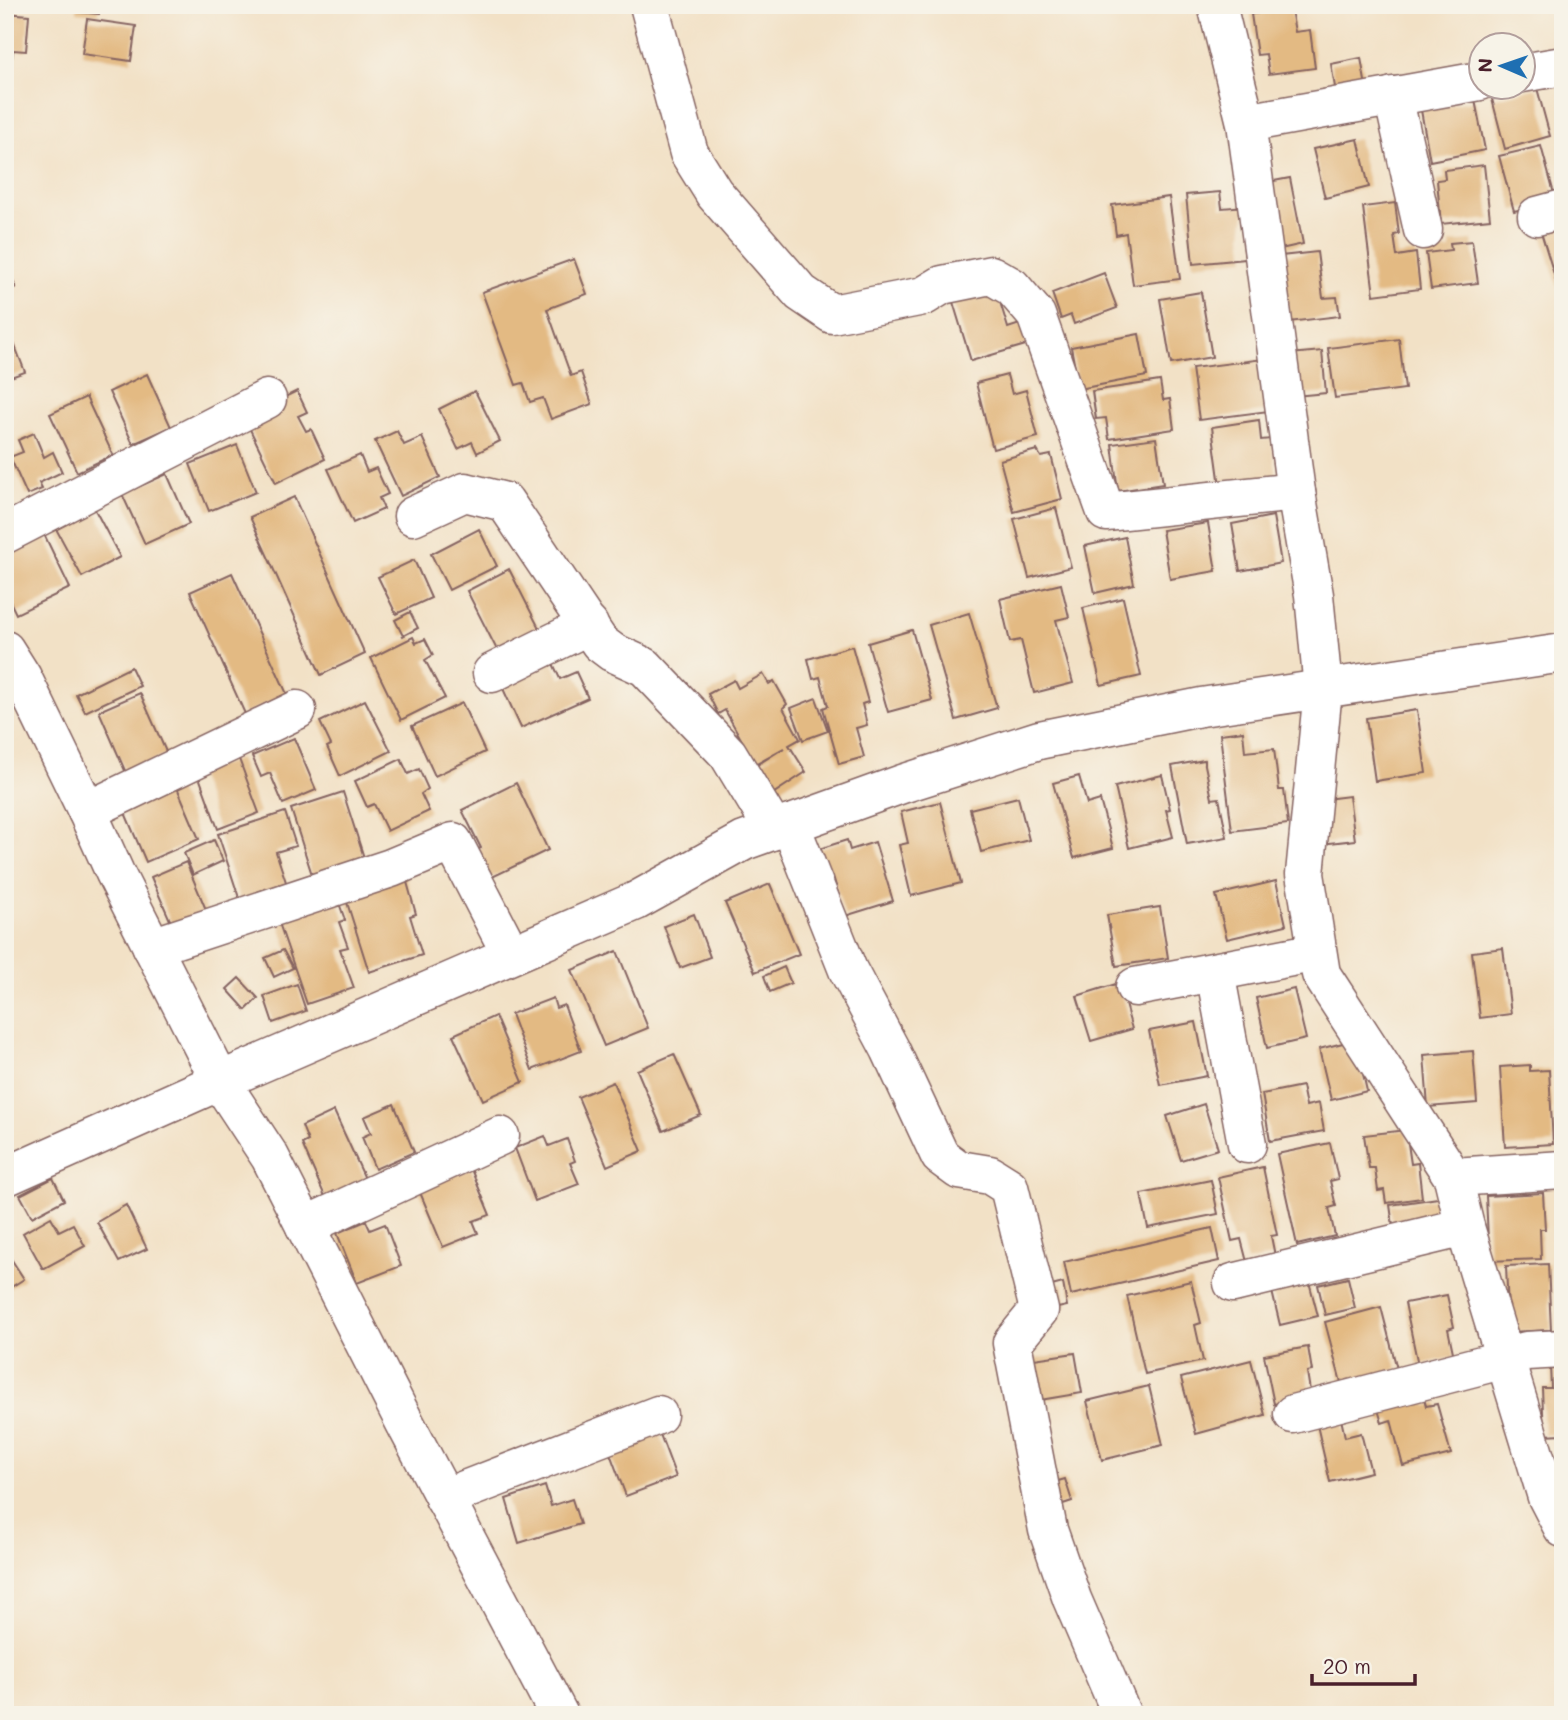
<svg xmlns="http://www.w3.org/2000/svg" width="1568" height="1720" viewBox="0 0 1568 1720" font-family="Mali,sans-serif">
<rect width="100%" height="100%" fill="#f7f3e8"/>
<filter id="ink" filterUnits="userSpaceOnUse"><feTurbulence type="fractalNoise" baseFrequency=".0143" numOctaves="2"/><feDisplacementMap in="SourceGraphic" scale="14" xChannelSelector="R" yChannelSelector="G"/><feConvolveMatrix kernelMatrix="1 2 1 2 8 2 1 2 1" color-interpolation-filters="sRGB"/></filter>
<filter id="wash" filterUnits="userSpaceOnUse"><feTurbulence type="fractalNoise" baseFrequency=".00686" numOctaves="4" result="noise"/><feDisplacementMap in="SourceGraphic" scale="28" xChannelSelector="R" yChannelSelector="G"/><feGaussianBlur stdDeviation="1.57" result="paint"/><feColorMatrix in="noise" values="0 0 0 0 0 0 0 0 0 0 0 0 0 0 0 0 0 1.4 0 .05"/><feComposite in="paint" operator="in"/></filter>
<g filter="url(#wash)">
<rect width="100%" height="100%" fill="#f2e1c6"/>
<g id="blocks">
<!-- building -->
<g fill="#e3ba83">
<path d="M77 5H99V14L77 12Z"/>
<path d="M1291 9 1295 32 1310 30 1315 68 1269 74 1266 54 1257 55 1251 14Z"/>
<path d="M5 13 29 15 26 51 13 50 10 77H5Z"/>
<path d="M87 19 136 26 131 61 82 54Z"/>
<path d="M1361 58 1366 87 1336 93 1331 64Z"/>
<path d="M1537 88 1550 136 1505 149 1492 99Z"/>
<path d="M1475 100 1485 150 1430 161 1421 110Z"/>
<path d="M1358 139 1369 187 1325 198 1313 149Z"/>
<path d="M1541 146 1556 201 1514 211 1499 156Z"/>
<path d="M1484 165 1490 219 1441 224 1437 180 1445 179 1444 170Z"/>
<path d="M1290 178 1303 244 1276 250 1263 183Z"/>
<path d="M1220 192 1222 208 1246 206 1242 234 1245 259 1193 264 1186 195Z"/>
<path d="M1169 197 1180 279 1133 285 1126 233 1116 235 1112 205Z"/>
<path d="M1395 203 1399 234 1394 235 1397 256 1416 253 1420 289 1374 295 1363 207Z"/>
<path d="M1563 222V300H1562L1540 229Z"/>
<path d="M1472 241 1478 283 1431 289 1426 253 1451 250 1450 243Z"/>
<path d="M1317 252 1323 298 1337 297 1340 316 1289 322 1281 256Z"/>
<path d="M574 259 587 294 547 309 571 376 581 372 592 404 551 419 543 398 530 402 523 383 516 385 482 292Z"/>
<path d="M5 266 16 287 5 293Z"/>
<path d="M1104 273 1117 308 1074 324 1071 315 1061 319 1052 293Z"/>
<path d="M996 289 1008 328 1023 323 1029 344 971 361 953 302Z"/>
<path d="M1201 292 1212 357 1171 364 1160 299Z"/>
<path d="M5 320 25 372 5 379Z"/>
<path d="M1139 334 1147 376 1079 389 1071 347Z"/>
<path d="M1399 339 1405 389 1335 398 1328 348Z"/>
<path d="M1322 351 1326 393 1295 396 1290 354Z"/>
<path d="M1263 359 1269 411 1199 420 1192 368Z"/>
<path d="M147 374 171 427 133 444 109 392Z"/>
<path d="M1007 375 1012 394 1026 390 1038 437 993 449 976 383Z"/>
<path d="M1160 381 1163 400 1170 399 1174 429 1109 439 1106 418 1096 419 1092 391Z"/>
<path d="M297 391 307 412 298 416 306 431 311 429 325 459 276 483 244 417Z"/>
<path d="M475 391 500 441 477 453 472 442 458 449 439 409Z"/>
<path d="M86 397 113 455 77 472 50 414Z"/>
<path d="M1259 420 1261 440 1271 439 1277 477 1220 486 1212 427Z"/>
<path d="M397 431 404 445 422 437 440 477 401 496 375 441Z"/>
<path d="M34 433 44 457 53 452 62 472 39 483 42 489 27 495 10 457 23 452 18 440Z"/>
<path d="M1156 438 1163 484 1118 491 1112 444Z"/>
<path d="M237 445 256 492 209 511 190 464Z"/>
<path d="M1037 450 1041 457 1051 455 1062 499 1014 512 1000 460Z"/>
<path d="M360 455 367 472 376 468 388 494 379 498 384 509 353 523 328 469Z"/>
<path d="M167 474 189 524 145 544 122 494Z"/>
<path d="M294 497 365 654 321 675 250 517Z"/>
<path d="M93 506 120 557 82 577 55 527Z"/>
<path d="M1056 508 1071 567 1029 578 1014 519Z"/>
<path d="M1273 516 1281 563 1240 571 1232 524Z"/>
<path d="M1208 523 1216 571 1170 579 1162 530Z"/>
<path d="M479 529 497 566 449 590 431 554Z"/>
<path d="M43 532 70 588 16 614 5 591V550Z"/>
<path d="M1125 537 1134 584 1095 593 1085 546Z"/>
<path d="M414 560 431 598 396 614 378 577Z"/>
<path d="M509 569 540 630 498 652 467 591Z"/>
<path d="M232 573 287 694 245 714 190 592Z"/>
<path d="M1061 584 1069 617 1056 620 1073 683 1034 693 1021 640 1010 642 1000 599Z"/>
<path d="M1123 598 1141 676 1101 685 1083 608Z"/>
<path d="M410 612 418 628 403 636 395 620Z"/>
<path d="M969 613 997 708 956 720 929 625Z"/>
<path d="M912 630 932 700 888 712 868 643Z"/>
<path d="M413 637 416 643 425 639 433 655 425 660 445 698 401 720 371 658Z"/>
<path d="M852 646 868 702 862 704 867 725 856 728 864 757 839 764 823 708 828 706 820 677 813 679 808 659Z"/>
<path d="M551 659 560 679 576 672 588 698 521 728 500 682Z"/>
<path d="M131 667 140 686 85 712 76 694Z"/>
<path d="M763 674 769 684 774 681 787 704 783 708 800 739 789 745 806 772 771 795 754 767 784 748 755 764 725 710 718 714 708 694 734 680 738 688Z"/>
<path d="M140 693 167 754 126 773 99 711Z"/>
<path d="M816 698 828 731 803 740 791 708Z"/>
<path d="M365 700 391 751 340 776 327 747 331 745 320 722Z"/>
<path d="M462 703 485 752 435 776 412 726Z"/>
<path d="M1417 710 1426 773 1375 781 1366 718Z"/>
<path d="M1243 731 1245 752 1274 749 1279 790H1284L1288 824 1232 831 1220 734Z"/>
<path d="M294 738 316 790 283 804 270 773 261 777 252 756Z"/>
<path d="M239 759 259 813 218 829 198 774Z"/>
<path d="M401 759 408 774 419 769 428 789 421 794 429 811 387 831 374 804 367 807 355 781Z"/>
<path d="M1204 760 1212 799 1219 798 1227 837 1187 844 1172 766Z"/>
<path d="M1162 775 1170 809 1166 810 1173 837 1129 848 1115 787Z"/>
<path d="M1079 776 1087 804 1100 800 1113 848 1074 858 1053 783Z"/>
<path d="M516 783 548 850 486 880 472 852 481 848 462 810Z"/>
<path d="M176 785 199 839 146 862 123 808Z"/>
<path d="M343 792 366 864 314 881 291 809Z"/>
<path d="M1349 796 1355 840 1320 844 1326 799Z"/>
<path d="M1018 797 1029 840 981 852 970 809Z"/>
<path d="M940 802 961 883 911 896 899 845 908 843 901 812Z"/>
<path d="M285 812 296 846 276 852 289 891 242 907 218 834Z"/>
<path d="M214 840 223 861 193 875 184 853Z"/>
<path d="M847 840 850 850 875 842 893 901 845 916 833 876 825 879 816 850Z"/>
<path d="M186 862 207 912 173 927 151 877Z"/>
<path d="M405 875 416 914 410 916 422 955 369 972 344 893Z"/>
<path d="M1276 881 1286 925 1227 939 1216 895Z"/>
<path d="M770 884 799 954 755 972 725 903Z"/>
<path d="M338 900 345 920 339 922 348 947 340 949 354 988 307 1004 278 920Z"/>
<path d="M1160 907 1168 958 1116 966 1107 915Z"/>
<path d="M694 914 710 957 680 968 664 926Z"/>
<path d="M1503 948 1511 1014 1480 1018 1472 952Z"/>
<path d="M283 950 293 968 274 977 265 958Z"/>
<path d="M617 951 648 1028 604 1046 572 970Z"/>
<path d="M784 967 791 983 770 992 764 976Z"/>
<path d="M239 978 258 998 246 1010 227 989Z"/>
<path d="M1119 983 1132 1029 1091 1041 1077 996Z"/>
<path d="M297 984 306 1011 273 1023 264 996Z"/>
<path d="M1294 989 1306 1039 1267 1048 1256 998Z"/>
<path d="M553 998 556 1008 564 1005 581 1051 532 1070 511 1014Z"/>
<path d="M495 1016 523 1082 483 1100 453 1035Z"/>
<path d="M1196 1022 1207 1076 1160 1085 1149 1031Z"/>
<path d="M1355 1040 1367 1091 1331 1100 1319 1049Z"/>
<path d="M1473 1051 1477 1103 1428 1107 1424 1055Z"/>
<path d="M674 1054 701 1115 663 1131 637 1070Z"/>
<path d="M1530 1065V1071L1549 1070 1553 1144 1505 1147 1500 1067Z"/>
<path d="M613 1082 642 1151 607 1166 578 1097Z"/>
<path d="M1302 1086 1306 1106 1319 1103 1324 1131 1270 1141 1262 1094Z"/>
<path d="M394 1104 414 1152 375 1169 362 1137 371 1133 364 1117Z"/>
<path d="M1204 1104 1218 1149 1181 1160 1167 1116Z"/>
<path d="M334 1111 367 1183 327 1201 302 1144 308 1141 302 1126Z"/>
<path d="M1406 1130 1411 1164 1418 1163 1422 1198 1386 1203 1384 1190 1378 1191 1375 1168H1369L1364 1135Z"/>
<path d="M545 1136 549 1146 567 1139 575 1161 570 1163 579 1184 535 1201 515 1148Z"/>
<path d="M1330 1143 1338 1179 1330 1181 1336 1206 1329 1208 1335 1236 1297 1245 1277 1154Z"/>
<path d="M1263 1167 1277 1235 1271 1236 1275 1256 1247 1262 1241 1239 1232 1241 1218 1177Z"/>
<path d="M471 1169 490 1215 473 1221 478 1233 443 1247 419 1190Z"/>
<path d="M53 1178 64 1200 32 1217 20 1195Z"/>
<path d="M1211 1180 1218 1214 1148 1228 1141 1194Z"/>
<path d="M1543 1193 1545 1229H1540L1541 1259 1489 1261 1486 1196Z"/>
<path d="M1445 1197 1448 1220 1394 1233 1390 1205Z"/>
<path d="M126 1205 147 1249 119 1262 97 1222Z"/>
<path d="M51 1217 59 1231 73 1224 85 1246 43 1269 23 1233Z"/>
<path d="M366 1221 370 1230 385 1224 401 1266 357 1283 337 1233Z"/>
<path d="M1212 1228 1219 1261 1071 1295 1064 1262Z"/>
<path d="M8 1254 24 1279 5 1291V1256Z"/>
<path d="M1548 1264 1551 1330 1509 1332 1506 1266Z"/>
<path d="M1307 1274 1318 1316 1280 1325 1270 1283Z"/>
<path d="M1348 1278 1355 1308 1325 1315 1318 1285Z"/>
<path d="M1191 1281 1201 1323 1195 1325 1203 1361 1145 1374 1127 1296Z"/>
<path d="M1063 1283 1067 1306 1053 1309 1048 1287Z"/>
<path d="M1447 1295 1454 1327 1448 1329 1454 1357 1418 1365 1405 1303Z"/>
<path d="M1381 1307 1397 1369 1343 1390 1325 1322Z"/>
<path d="M1308 1347 1312 1371 1307 1372 1311 1397 1274 1404 1264 1355Z"/>
<path d="M1075 1353 1082 1393 1034 1401 1027 1360Z"/>
<path d="M1251 1360 1265 1415 1196 1434 1181 1378Z"/>
<path d="M1563 1364V1434L1544 1435 1542 1388H1551L1550 1365Z"/>
<path d="M1149 1386 1163 1445 1102 1460 1087 1401Z"/>
<path d="M1423 1394 1426 1406 1437 1404 1451 1454 1403 1466 1391 1420 1382 1423 1377 1406Z"/>
<path d="M1341 1419 1345 1437 1361 1433 1371 1472 1330 1482 1317 1425Z"/>
<path d="M658 1429 676 1477 626 1496 608 1448Z"/>
<path d="M1065 1479 1072 1501 1054 1507 1048 1484Z"/>
<path d="M545 1486 551 1506 572 1499 580 1524 519 1543 506 1499Z"/>
</g>
</g>
</g>
<g filter="url(#ink)">
<use href="#blocks" fill-opacity="0" stroke="#856361" stroke-width="2"/>
<g fill="none" stroke-linecap="round" stroke-linejoin="round">
<!-- minor casing -->
<g stroke="#856361" stroke-width="41">
<g id="minor">
<path d="M649 5 689 153 714 193 801 293 832 314 924 296 942 285 991 275 1012 287 1036 315 1106 512 1296 492"/>
<path d="M1217 5 1246 123 1296 492 1314 595 1323 689 1305 874 1321 974 1453 1177 1465 1227 1547 1497 1563 1528"/>
<path d="M1522 73 1563 66"/>
<path d="M1393 96 1423 230"/>
<path d="M1246 123 1480 81"/>
<path d="M1537 216 1563 209"/>
<path d="M413 516 465 492 505 502 600 643 612 652 645 667 728 754 774 830"/>
<path d="M5 534 267 399"/>
<path d="M5 650 22 677 87 811 115 873 220 1081 270 1157 405 1423 559 1715"/>
<path d="M492 673 589 625"/>
<path d="M87 811 297 710"/>
<path d="M790 824 848 970 890 1049 940 1156 959 1170 990 1175 1009 1187 1039 1310 1012 1343 1048 1530 1072 1599 1122 1715"/>
<path d="M152 947 391 868 453 842 511 954"/>
<path d="M1215 972 1247 1144"/>
<path d="M1135 987 1317 952"/>
<path d="M5 1177 220 1081 636 901 744 841 902 784 1039 740 1201 707 1563 653"/>
<path d="M1453 1177 1563 1170"/>
<path d="M305 1226 500 1136"/>
<path d="M1233 1283 1465 1227"/>
<path d="M1293 1414 1505 1359 1526 1351 1563 1349"/>
<path d="M444 1498 658 1415"/>
</g>
</g>
<!-- minor -->
<use href="#minor" stroke="#fff" stroke-width="38"/>
</g>
</g>
<!-- margin -->
<rect width="1568" height="1720" fill="none" stroke="#f7f3e8" stroke-width="28"/>
<!-- north arrow -->
<g transform="translate(1502 66) rotate(272)"><circle r="33" fill="#f7f3e8" stroke="#b29e9c" stroke-width="2"/>
<path d="M0-5L12 26L0 18L-12 26Z" fill="#1f6fb2"/>
<text y="-10" font-size="19" font-weight="bold" text-anchor="middle" fill="#4a1f2b">N</text>
</g>
<!-- scale -->
<path d="M1312 1674v10h103v-10" fill="none" stroke="#4a1f2b" stroke-width="3.5"/>
<text x="1323" y="1674" font-size="21" fill="#4a1f2b" stroke="#f7f3e8" stroke-width="5" paint-order="stroke">20 m</text>
</svg>
